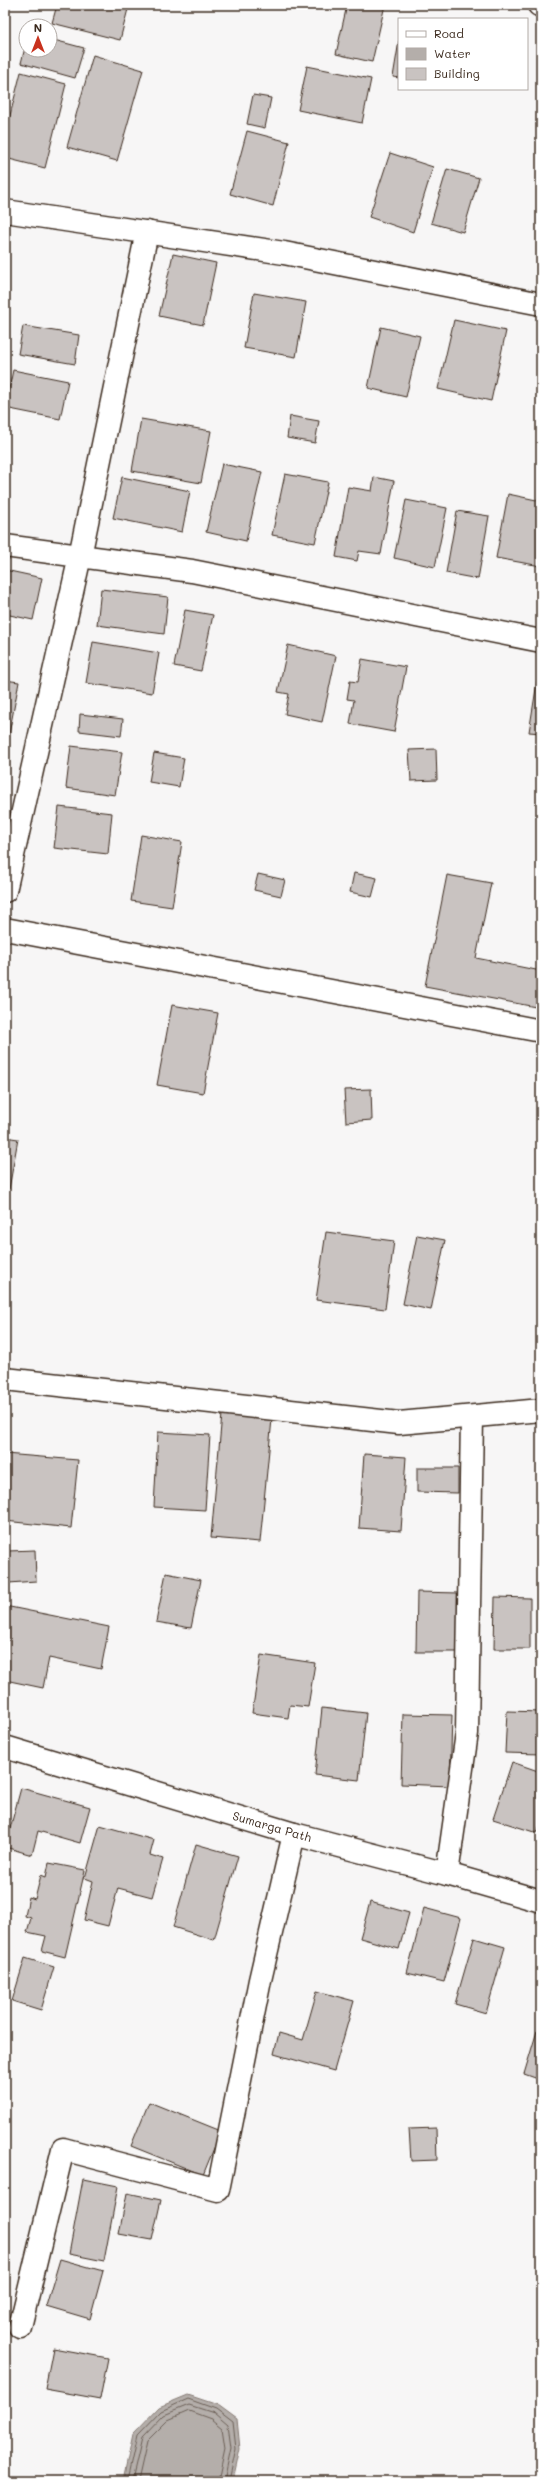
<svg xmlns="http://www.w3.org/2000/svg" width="546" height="2486" viewBox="0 0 546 2486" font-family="Mali,sans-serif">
<rect width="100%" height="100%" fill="#f7f6f6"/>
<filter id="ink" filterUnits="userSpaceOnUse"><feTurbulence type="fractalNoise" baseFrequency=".025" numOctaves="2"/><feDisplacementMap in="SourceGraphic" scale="8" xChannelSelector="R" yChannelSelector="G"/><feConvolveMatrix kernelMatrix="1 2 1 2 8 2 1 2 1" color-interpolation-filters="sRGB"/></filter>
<g filter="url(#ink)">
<!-- water -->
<path fill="#b4aeaa" stroke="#847972" d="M188 2395 218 2405 237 2419 240 2449 233 2481H123L133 2434 159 2407Z"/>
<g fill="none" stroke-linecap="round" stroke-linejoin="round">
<!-- shore -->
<g stroke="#6b5f56" stroke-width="1">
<path d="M127 2481 137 2436 161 2411 188 2399 216 2409 233 2422 236 2449 229 2481"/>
<path d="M132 2481 142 2438 164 2415 189 2405 214 2413 228 2425 231 2448 224 2481"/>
<path d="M138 2481 147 2441 168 2420 189 2411 211 2419 222 2428 225 2448 218 2481"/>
</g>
</g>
<!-- building -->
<g fill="#c9c3c1" stroke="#3b2a1e">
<path d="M57 5H129L120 40 52 23Z"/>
<path d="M347 5H385L372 62 336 54Z"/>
<path d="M50 39 84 48 75 78 21 63 26 44V50H50Z"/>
<path d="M399 41V78L393 77Z"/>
<path d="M93 55 143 70 117 161 67 147Z"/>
<path d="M307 66 371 79 362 123 298 110Z"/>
<path d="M21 72 66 84 45 168 5 158V135Z"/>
<path d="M253 95 271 98 265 128 247 124Z"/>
<path d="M247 131 289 142 273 206 230 194Z"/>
<path d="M390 153 433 167 413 232 369 217Z"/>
<path d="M447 169 479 178 463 232 431 223Z"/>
<path d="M173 254 216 263 203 325 159 316Z"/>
<path d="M254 293 306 302 296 357 244 348Z"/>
<path d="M454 320 506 331 491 401 438 389Z"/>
<path d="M23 326 79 335 75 364 18 354Z"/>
<path d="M381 327 420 336 406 397 368 388Z"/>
<path d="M13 370 68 381 60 419 5 408Z"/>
<path d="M290 416 319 421 315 443 287 438Z"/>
<path d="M141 419 211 431 201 483 132 471Z"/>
<path d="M222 464 262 472 246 541 206 532Z"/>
<path d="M285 474 328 482 315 543 272 535Z"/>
<path d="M122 477 190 491 182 532 113 518Z"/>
<path d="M374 477 394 481 381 554 359 551 357 561 336 557 348 487 372 491Z"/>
<path d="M508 494 541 501V566L496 558Z"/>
<path d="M406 500 447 508 435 567 394 558Z"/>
<path d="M457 511 489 516 478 579 446 573Z"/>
<path d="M5 570 42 578 33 620 5 614Z"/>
<path d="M101 589 168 597 164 634 97 625Z"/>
<path d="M185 610 213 615 201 671 174 666Z"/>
<path d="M93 642 159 653 152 693 86 683Z"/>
<path d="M288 645 336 656 322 722 285 714 289 694 278 692Z"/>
<path d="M362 659 406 667 394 732 350 724 354 700 347 699 350 681 358 682Z"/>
<path d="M540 664 541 665V733L529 732Z"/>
<path d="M5 680 19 682 9 734 5 733Z"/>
<path d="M80 714 123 719 121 736 79 731Z"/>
<path d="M71 746 122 752 115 795 66 788Z"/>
<path d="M436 749 437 780 411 781 409 750Z"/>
<path d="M154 753 184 758 179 787 149 782Z"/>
<path d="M59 807 112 813 108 854 54 848Z"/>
<path d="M141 835 182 842 172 907 131 901Z"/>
<path d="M354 873 377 878 372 897 350 892Z"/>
<path d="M258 874 285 880 281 896 254 890Z"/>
<path d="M447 875 491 883 476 958 541 971V1008L425 986Z"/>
<path d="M172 1005 218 1013 203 1093 157 1085Z"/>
<path d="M371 1089 372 1120 346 1122 344 1090Z"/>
<path d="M5 1137 18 1139 9 1189 5 1188Z"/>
<path d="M326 1232 394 1241 385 1309 316 1300Z"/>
<path d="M417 1235 445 1240 431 1310 403 1304Z"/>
<path d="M222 1414 272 1419 260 1542 211 1538Z"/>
<path d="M158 1432 210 1435 205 1510 154 1507Z"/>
<path d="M5 1454 78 1460 71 1528 5 1521Z"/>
<path d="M364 1454 406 1457 401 1531 359 1528Z"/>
<path d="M417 1468H458V1493L417 1492Z"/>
<path d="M35 1550 36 1581 9 1583 8 1551Z"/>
<path d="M166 1573 201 1580 191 1628 156 1622Z"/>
<path d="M417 1592 459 1593 458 1652H416Z"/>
<path d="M495 1597 530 1598V1649H494Z"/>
<path d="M5 1606 109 1627 101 1669 49 1658 43 1688 5 1680Z"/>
<path d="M261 1655 315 1663 308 1707 290 1705 288 1718 252 1713Z"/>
<path d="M322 1708 366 1713 359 1780 315 1775Z"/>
<path d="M507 1711 541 1712V1754L505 1753Z"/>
<path d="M403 1714 452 1715 450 1786 401 1784Z"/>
<path d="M512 1762 541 1772V1822L537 1833 493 1819Z"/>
<path d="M21 1788 90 1807 80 1843 38 1831 32 1855 5 1847Z"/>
<path d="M100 1825 154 1840 150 1855 163 1859 152 1897 118 1888 108 1926 84 1920 93 1881 85 1878Z"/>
<path d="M196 1844 238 1856 214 1940 173 1927Z"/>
<path d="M49 1863 85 1870 65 1957 42 1951 46 1936 27 1932 31 1918 25 1916 29 1897 35 1899 41 1875 46 1877Z"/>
<path d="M370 1902 409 1913 399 1949 360 1938Z"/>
<path d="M424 1908 461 1918 444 1982 407 1973Z"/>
<path d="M474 1938 505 1947 486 2013 455 2004Z"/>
<path d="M25 1958 54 1967 41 2010 12 2001Z"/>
<path d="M317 1991 354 2001 334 2071 274 2054 279 2033 303 2040Z"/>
<path d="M537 2031 541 2032V2080L524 2074Z"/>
<path d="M149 2102 221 2131 203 2175 131 2146Z"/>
<path d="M436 2128 437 2160 411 2161 409 2129Z"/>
<path d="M83 2179 118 2186 104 2261 69 2254Z"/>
<path d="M127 2193 161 2200 152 2240 119 2234Z"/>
<path d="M60 2259 103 2271 90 2319 46 2306Z"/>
<path d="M53 2348 108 2358 100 2399 45 2389Z"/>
</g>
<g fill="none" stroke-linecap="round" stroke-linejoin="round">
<!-- minor casing -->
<g stroke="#3b2a1e" stroke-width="25">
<g id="minor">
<path d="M539 5H541"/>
<path d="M5 211 284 253 541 304"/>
<path d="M5 546 192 571 541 641"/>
<path d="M5 891 80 556 147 232"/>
<path d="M5 929 541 1031"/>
<path d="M5 1379 399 1423 541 1410"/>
<path d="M447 1874 467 1733 472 1417"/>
<path d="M20 2327 63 2149 218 2190 260 1980 294 1834"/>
</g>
</g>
<!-- primary casing -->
<g stroke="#3b2a1e" stroke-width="25">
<path id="primary" d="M5 1747 294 1834 447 1874 541 1901"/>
</g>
<!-- minor -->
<use href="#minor" stroke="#fff" stroke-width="22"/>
<!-- primary -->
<use href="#primary" stroke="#fff" stroke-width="22"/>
</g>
</g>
<g text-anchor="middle" stroke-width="3" stroke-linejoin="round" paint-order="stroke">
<!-- street labels -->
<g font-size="12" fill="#3b2a1e" stroke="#fff">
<text transform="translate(272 1827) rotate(16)" y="4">Sumarga Path</text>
</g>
</g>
<!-- margin -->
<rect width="546" height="2486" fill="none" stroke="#fff" stroke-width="20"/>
<rect x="10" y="10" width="526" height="2466" fill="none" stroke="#3b2a1e" stroke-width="1.5" filter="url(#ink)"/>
<!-- legend -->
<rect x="398" y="18" width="130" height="72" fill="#ffffff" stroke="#b1aaa5"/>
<rect x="406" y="31" width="20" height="6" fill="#ffffff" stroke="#b1aaa5"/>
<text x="434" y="38" font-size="12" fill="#3b2a1e">Road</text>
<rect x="406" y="48" width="20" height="12" fill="#b4aeaa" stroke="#b1aaa5"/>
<text x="434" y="58" font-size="12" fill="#3b2a1e">Water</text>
<rect x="406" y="68" width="20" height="12" fill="#c9c3c1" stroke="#b1aaa5"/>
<text x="434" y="78" font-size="12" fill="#3b2a1e">Building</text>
<!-- north arrow -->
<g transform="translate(38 38)"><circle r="19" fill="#ffffff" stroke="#b1aaa5"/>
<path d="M0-3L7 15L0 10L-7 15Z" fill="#c8321e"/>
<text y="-6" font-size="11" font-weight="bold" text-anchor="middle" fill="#3b2a1e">N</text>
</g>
</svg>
